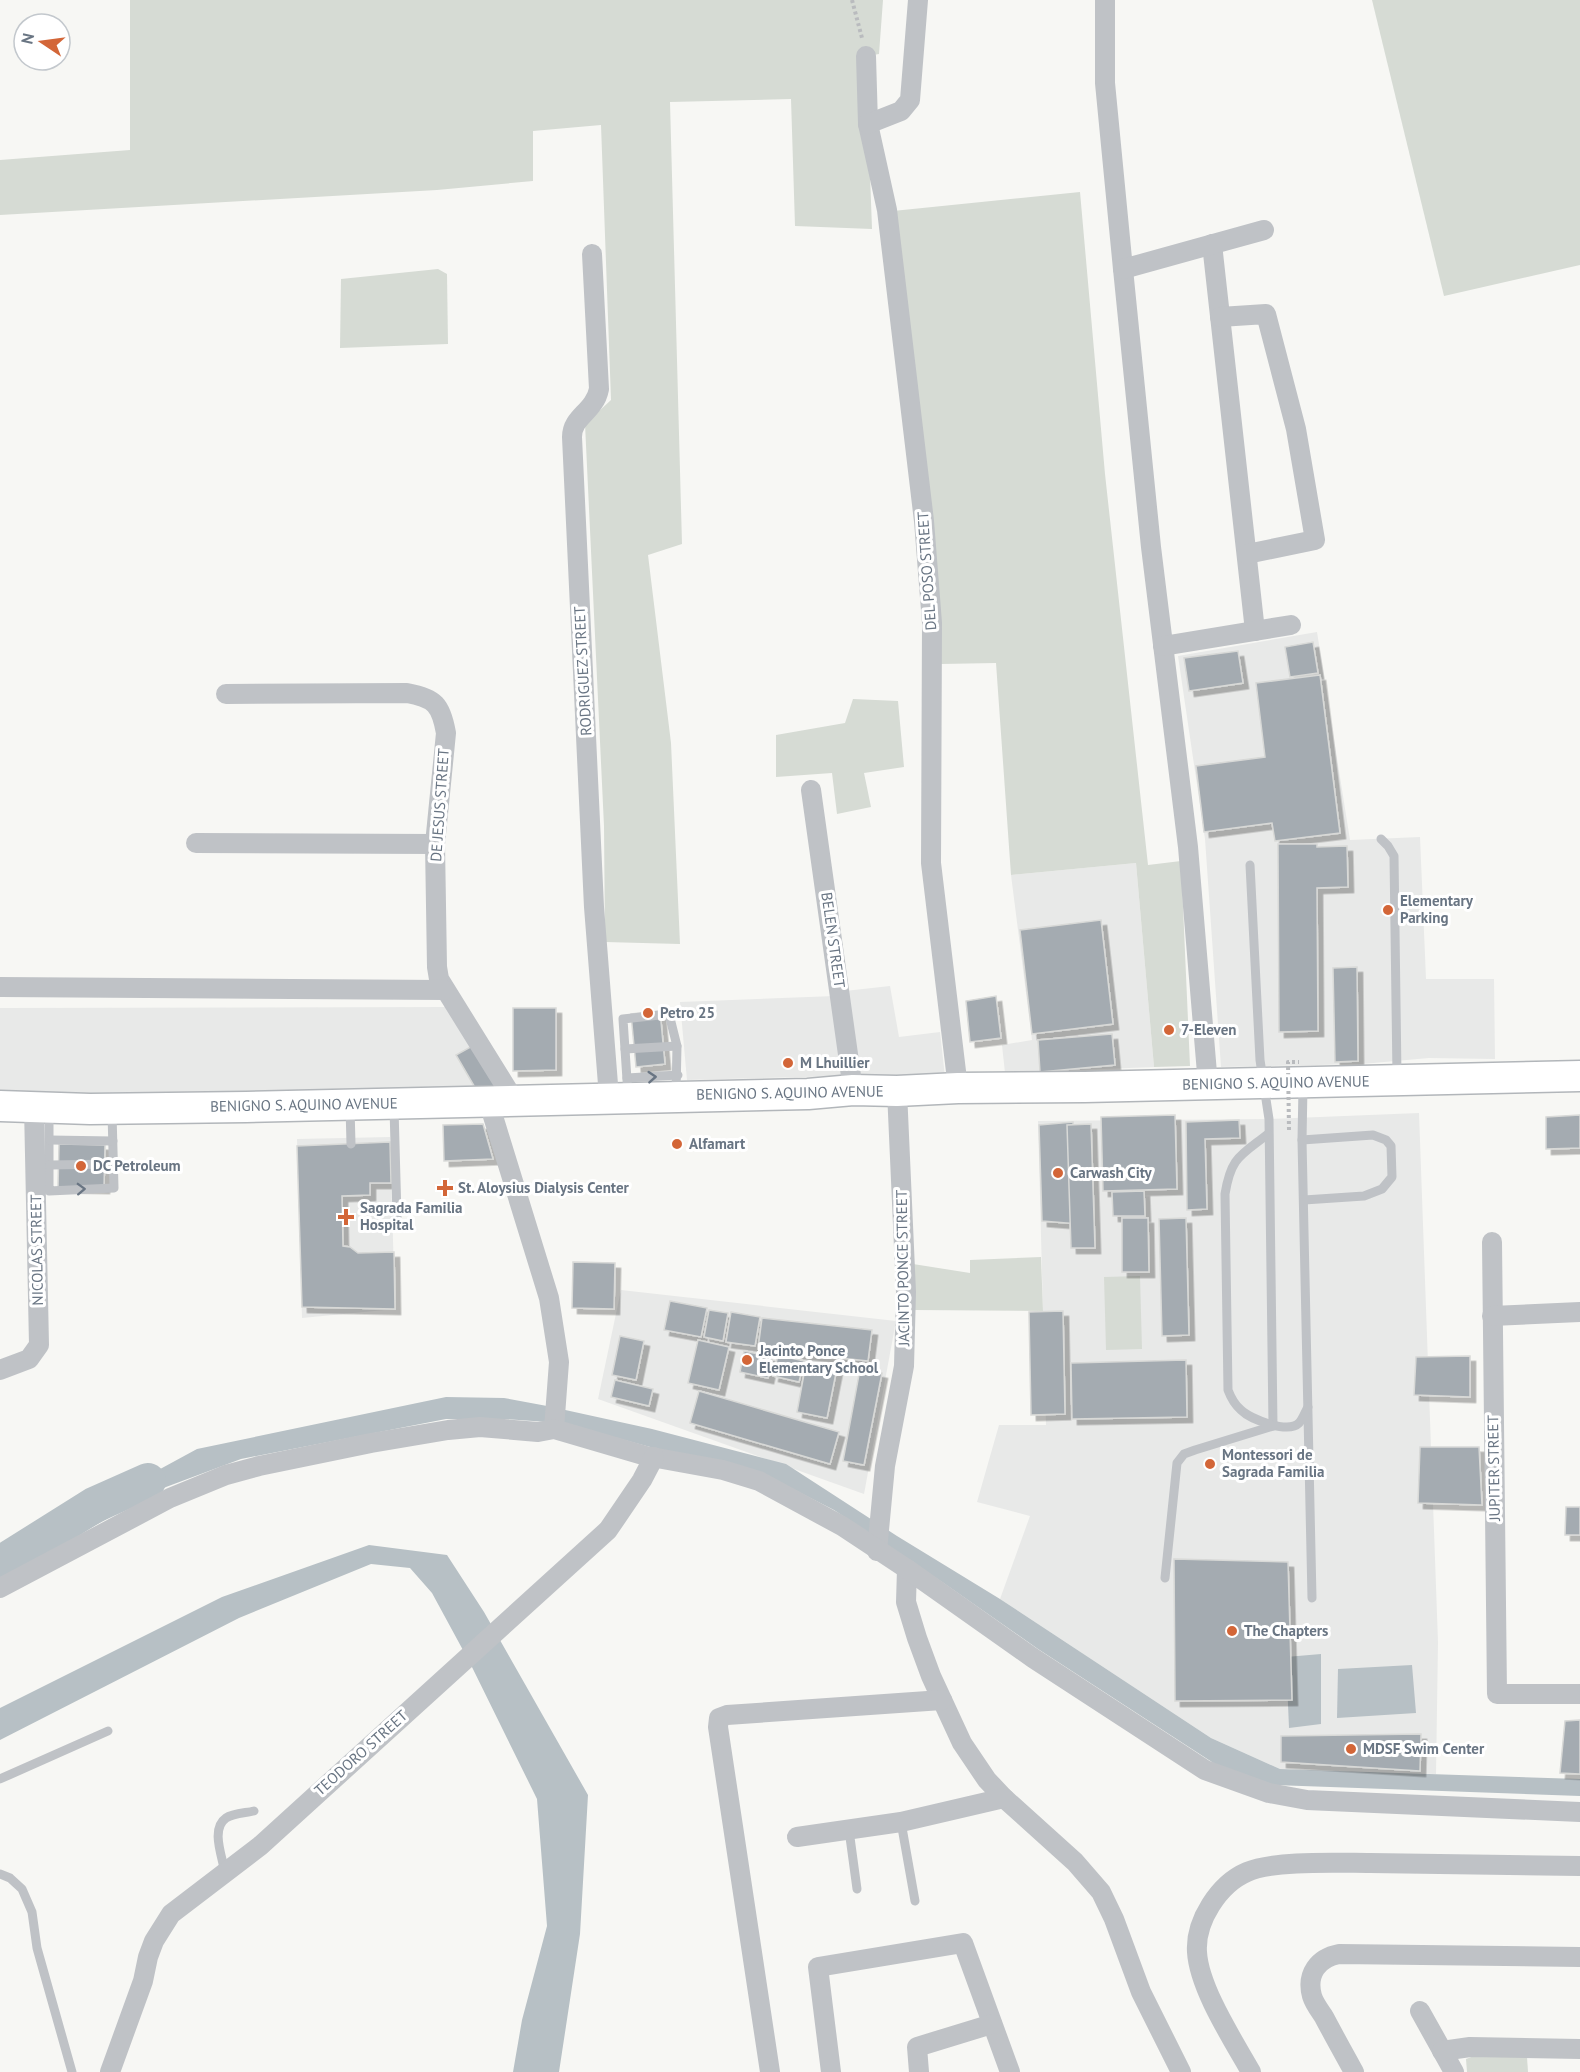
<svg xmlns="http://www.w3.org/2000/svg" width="1580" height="2072" viewBox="0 0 1580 2072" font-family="'PT Sans',sans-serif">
<defs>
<filter id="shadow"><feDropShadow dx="5.5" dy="5.5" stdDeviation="0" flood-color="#0004"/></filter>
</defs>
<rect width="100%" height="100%" fill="#f7f7f4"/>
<!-- built -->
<g fill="#e8e9e8">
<path d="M1317 632 1350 840 1420 837 1426 979H1494L1495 1059 1429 1058 1362 1064 1221 1067 1205 839 1178 656Z"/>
<path d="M1136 863 1154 1067 1005 1073 1002 1045 1032 1040 1011 875Z"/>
<path d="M890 986 899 1037 940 1032 945 1077 855 1076 845 991Z"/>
<path d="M835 996 845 1076 687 1080 680 1002Z"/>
<path d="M449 1007 501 1090H311L101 1096 0 1090V1008Z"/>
<path d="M1419 1113 1438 1642 1436 1774 1280 1769 1211 1738 1000 1599 1030 1516 977 1502 999 1425H1046L1038 1121 1269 1119Z"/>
<path d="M390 1137 395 1309 302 1318 297 1139Z"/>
<path d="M621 1290 896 1321 864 1494 598 1399Z"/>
</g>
<!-- green -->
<g fill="#d6dbd4">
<path d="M130 0H883L879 54 862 57 869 146 872 229 795 226 791 99 670 102 682 544 648 555 671 743 680 944 605 942 604 826 585 424 611 400 601 125 533 131V181L437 190 0 215V160L130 150Z"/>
<path d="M1372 0H1580V265L1444 296Z"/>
<path d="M1080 192 1105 474 1148 865 1181 861 1190 1066 1154 1067 1136 863 1011 875 996 663 941 664 893 211Z"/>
<path d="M438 269 447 274 448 344 340 348 341 279Z"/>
<path d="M853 699 898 701 904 767 864 773 871 807 837 814 832 773 776 777V735L845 723Z"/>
<path d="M1041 1257 1043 1311 914 1310 913 1264 970 1273V1260Z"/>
<path d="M1140 1276 1142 1349 1106 1350 1104 1277Z"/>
<path d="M1474 2056 1527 2057 1528 2072H1467L1466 2059Z"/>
</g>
<!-- water -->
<g fill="#b7c0c5">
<path d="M446 1397 504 1398 547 1406 652 1429 786 1464 897 1536 1000 1599 1211 1738 1280 1769 1580 1779V1796L1274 1785 1215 1764 1038 1649 945 1584 834 1510 779 1482 562 1423 503 1419H446L241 1459 166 1487 0 1577V1556L197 1449Z"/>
<path d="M369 1545 447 1555 484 1612 588 1795 580 1934 559 2072H513L522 2020 547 1926 537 1799 470 1663 432 1593 410 1568 371 1564 239 1618 0 1740V1708L222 1597Z"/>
<path d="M1321 1654V1724L1289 1728 1286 1657Z"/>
<path d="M1412 1665 1416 1713 1337 1718 1338 1669Z"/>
</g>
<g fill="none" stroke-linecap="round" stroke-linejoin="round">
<!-- river -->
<path stroke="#b7c0c5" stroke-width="36" d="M0 1564 94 1505 148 1481"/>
</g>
<!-- building -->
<g fill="#a4abb1" stroke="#d8d9d7" stroke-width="1.5" filter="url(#shadow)">
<path d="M1313 642 1318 673 1290 677 1285 647Z"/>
<path d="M1238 651 1243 683 1189 691 1184 658Z"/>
<path d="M1320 675 1340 833 1275 841 1272 823 1204 832 1196 766 1265 757 1256 683Z"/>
<path d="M1278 844H1317V847L1347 846 1348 887 1317 888 1318 1031 1279 1032Z"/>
<path d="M1101 920 1113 1024 1032 1034 1020 930Z"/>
<path d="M1357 967 1358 1061 1335 1062 1333 968Z"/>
<path d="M996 996 1001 1038 970 1042 966 1001Z"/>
<path d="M513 1008H556V1070L513 1071Z"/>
<path d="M660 1011 665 1064 636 1067 631 1014Z"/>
<path d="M1112 1034 1115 1065 1040 1072 1038 1040Z"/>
<path d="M474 1045 498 1085 477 1091 456 1055Z"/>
<path d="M1175 1115 1177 1189 1103 1191 1101 1117Z"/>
<path d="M1580 1115V1148L1546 1149V1117Z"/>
<path d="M1239 1120 1240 1138 1205 1139 1207 1209 1187 1210 1186 1122Z"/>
<path d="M1073 1122 1079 1224 1042 1221 1039 1125Z"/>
<path d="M483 1124 493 1159 444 1161 443 1125Z"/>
<path d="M1091 1124 1095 1248H1071L1067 1125Z"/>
<path d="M390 1142 391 1183H370V1195L342 1196 343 1246 350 1247 358 1253 394 1252 395 1309 302 1307 297 1146Z"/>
<path d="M59 1144 105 1145 104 1188 58 1187Z"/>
<path d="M1144 1191 1145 1216H1113L1112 1192Z"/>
<path d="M1122 1218H1148L1149 1272H1122Z"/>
<path d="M1186 1218 1189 1335 1162 1336 1159 1219Z"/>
<path d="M573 1262 615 1263 614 1309 572 1308Z"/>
<path d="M670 1301 707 1308 701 1337 664 1330Z"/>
<path d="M709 1310 728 1313 723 1341 704 1337Z"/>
<path d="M1063 1311 1065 1414 1031 1415 1029 1312Z"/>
<path d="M731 1312 760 1317 755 1346 726 1342Z"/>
<path d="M762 1318 872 1330 868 1361 758 1349Z"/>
<path d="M620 1336 644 1341 636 1380 612 1375Z"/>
<path d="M698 1340 729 1347 719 1390 688 1383Z"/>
<path d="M744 1351 773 1357 768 1378 740 1372Z"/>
<path d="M778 1355 804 1361 799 1382 773 1376Z"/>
<path d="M1470 1356V1397L1414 1395 1416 1357Z"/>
<path d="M1186 1360 1187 1417 1072 1419 1071 1363Z"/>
<path d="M806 1363 837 1368 827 1418 797 1412Z"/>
<path d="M860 1369 882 1373 864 1465 843 1461Z"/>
<path d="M615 1380 653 1389 649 1406 611 1397Z"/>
<path d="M699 1391 839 1432 830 1464 690 1423Z"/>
<path d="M1420 1447H1479L1482 1505 1418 1503Z"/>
<path d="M1566 1507H1580V1535H1565Z"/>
<path d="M1174 1559 1288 1562 1292 1700 1175 1701Z"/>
<path d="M1580 1720V1774L1560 1773 1565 1721Z"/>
<path d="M1421 1734 1420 1771 1281 1762V1736Z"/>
</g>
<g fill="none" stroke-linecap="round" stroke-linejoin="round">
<!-- primary casing -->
<g stroke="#b2b6ba" stroke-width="33">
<path id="primary" d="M0 1106 90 1109 246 1107 808 1094 853 1090 897 1091 958 1088 1085 1087 1580 1076"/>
</g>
<!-- path -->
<path stroke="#b9bbbe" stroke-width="4" stroke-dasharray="3 3" stroke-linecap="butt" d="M852 0 862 38"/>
<!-- service -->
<g stroke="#bfc2c6" stroke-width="9">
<path d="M1381 839 1388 846 1394 856 1397 1076"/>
<path d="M1250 865 1260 1060 1269 1119 1273 1426"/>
<path d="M625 1049 677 1046"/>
<path d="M627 1078 678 1075"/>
<path d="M1303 1087 1302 1140 1312 1598"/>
<path d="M628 1095 623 1019 669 1014 677 1046 676 1093"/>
<path d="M350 1107 351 1144"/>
<path d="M394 1108 397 1217"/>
<path d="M49 1110V1191L114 1188 112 1113"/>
<path d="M1268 1134C1240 1156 1231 1157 1225 1194L1228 1390C1231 1398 1235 1405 1241 1410 1250 1419 1288 1434 1299 1423 1303 1419 1305 1412 1308 1407"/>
<path d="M50 1140 113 1141"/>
<path d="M1302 1140 1373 1135 1386 1140 1391 1146 1392 1177 1382 1189 1364 1196 1304 1200"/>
<path d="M50 1165 114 1164"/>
<path d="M1165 1578 1177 1463 1184 1454 1195 1450 1273 1426"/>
<path d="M0 1779 108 1731"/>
<path d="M901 1822 915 1901"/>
<path d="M849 1830 857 1889"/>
<path d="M225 1873C223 1858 210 1829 226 1818 233 1813 246 1813 254 1811"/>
<path d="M0 1874 10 1878 22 1889 32 1912 37 1948 72 2072"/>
</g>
<!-- minor -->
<g stroke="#bfc2c6" stroke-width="20">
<path d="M1105 0V83L1123 269 1151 547 1188 847 1208 1085"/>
<path d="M866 56 868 124 887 210 924 521 932 623 931 863 958 1088"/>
<path d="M868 124 901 111 910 100 918 0"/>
<path d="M1212 244 1255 631"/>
<path d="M592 254 599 389C598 394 596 399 593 403 585 415 572 421 572 437L594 907 609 1097"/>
<path d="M1123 269 1264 230"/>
<path d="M1220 317 1266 314 1296 429 1315 540 1247 554"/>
<path d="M1163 646 1291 625"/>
<path d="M226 694 407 693C435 698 441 705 446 733L435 844 437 967 439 979 514 1100"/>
<path d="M811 790 853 1090"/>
<path d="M196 843 435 844"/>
<path d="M0 987 444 990"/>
<path d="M488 1100 549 1298 559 1362 554 1429"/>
<path d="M1492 1242 1497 1694H1580"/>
<path d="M1492 1316 1580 1312"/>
<path d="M0 1370 29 1359 39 1345 34 1107"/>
<path d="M877 1551 885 1466 904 1366 906 1292 897 1091"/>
<path d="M907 1569 906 1602 917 1638 931 1676 962 1743 987 1780 1004 1798 1075 1862 1101 1892 1114 1919 1141 1992 1181 2072"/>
<path d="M0 1588 170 1498 226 1475 259 1466 371 1443 448 1430 480 1427 538 1432 554 1429 646 1456 723 1470 759 1481 842 1526 907 1569 1033 1658 1205 1770 1269 1793 1307 1800 1580 1812"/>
<path d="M797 1837 901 1822 1004 1798"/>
<path d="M1420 2011 1454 2072"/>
<path d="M1442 2051 1470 2047 1580 2049"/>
<path d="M110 2072 143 1981 148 1957 154 1941 171 1914 260 1846 608 1530 642 1480 654 1457"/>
<path d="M770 2072 718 1727 719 1718 727 1715 942 1700"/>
<path d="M831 2072 818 1967 963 1943 1010 2072"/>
<path d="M919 2072 917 2047 992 2024"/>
<path d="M1251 2072C1233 2040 1199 1988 1197 1952 1195 1921 1219 1884 1247 1872 1274 1860 1339 1863 1370 1863 1440 1864 1510 1865 1580 1866"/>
<path d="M1354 2072C1344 2054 1334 2036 1324 2017 1320 2011 1314 2003 1312 1996 1306 1974 1318 1958 1339 1954L1580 1957"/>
</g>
<!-- primary -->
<use href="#primary" stroke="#fff" stroke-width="30"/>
<!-- path-bridge -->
<path stroke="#b9bbbe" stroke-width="4" stroke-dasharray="3 3" stroke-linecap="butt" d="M1289 1130 1288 1062H1299"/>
</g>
<!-- one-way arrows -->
<defs><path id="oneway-chevron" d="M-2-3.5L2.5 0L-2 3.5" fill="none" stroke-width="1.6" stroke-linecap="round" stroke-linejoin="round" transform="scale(1.5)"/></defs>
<g stroke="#697583">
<use href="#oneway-chevron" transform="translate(652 1077) rotate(-4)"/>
<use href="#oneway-chevron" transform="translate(81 1189) rotate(-2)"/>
</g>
<!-- markers -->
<g fill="#d36638" stroke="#fff" stroke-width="2">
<circle cx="1388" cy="910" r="6"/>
<circle cx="648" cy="1013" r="6"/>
<circle cx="1169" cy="1030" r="6"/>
<circle cx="788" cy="1063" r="6"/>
<circle cx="677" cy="1144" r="6"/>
<circle cx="81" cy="1166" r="6"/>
<circle cx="1058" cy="1173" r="6"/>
<path d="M442 1179h6v6h6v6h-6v6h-6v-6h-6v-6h6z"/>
<path d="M343 1208h6v6h6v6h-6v6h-6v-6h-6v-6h6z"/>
<circle cx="747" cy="1360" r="6"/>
<circle cx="1210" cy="1464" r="6"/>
<circle cx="1232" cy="1631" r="6"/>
<circle cx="1351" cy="1749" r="6"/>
</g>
<g text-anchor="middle" stroke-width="6" stroke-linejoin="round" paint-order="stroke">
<!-- street labels -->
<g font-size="15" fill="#697583" stroke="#fff">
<text transform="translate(927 571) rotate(-94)" y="5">DEL POSO STREET</text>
<text transform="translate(583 671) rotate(-93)" y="5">RODRIGUEZ STREET</text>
<text transform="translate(440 805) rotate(-86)" y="5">DE JESUS STREET</text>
<text transform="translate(833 940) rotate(82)" y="5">BELEN STREET</text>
<text transform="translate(1276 1083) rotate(-1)" y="5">BENIGNO S. AQUINO AVENUE</text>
<text transform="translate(790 1093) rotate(-1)" y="5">BENIGNO S. AQUINO AVENUE</text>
<text transform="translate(304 1105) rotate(-1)" y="5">BENIGNO S. AQUINO AVENUE</text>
<text transform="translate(37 1250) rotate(-91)" y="5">NICOLAS STREET</text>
<text transform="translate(903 1268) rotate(-91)" y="5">JACINTO PONCE STREET</text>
<text transform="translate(1494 1468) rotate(-91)" y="5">JUPITER STREET</text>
<text transform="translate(361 1753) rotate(-42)" y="5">TEODORO STREET</text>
</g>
<!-- poi labels -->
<g font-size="15" font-weight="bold" fill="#697583" stroke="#fff" text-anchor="start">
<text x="1400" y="906">Elementary<tspan x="1400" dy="17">Parking</tspan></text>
<text x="660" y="1018">Petro 25</text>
<text x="1181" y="1035">7-Eleven</text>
<text x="800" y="1068">M Lhuillier</text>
<text x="689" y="1149">Alfamart</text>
<text x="93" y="1171">DC Petroleum</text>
<text x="1070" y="1178">Carwash City</text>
<text x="458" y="1193">St. Aloysius Dialysis Center</text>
<text x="360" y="1213">Sagrada Familia<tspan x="360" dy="17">Hospital</tspan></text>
<text x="759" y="1356">Jacinto Ponce<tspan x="759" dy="17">Elementary School</tspan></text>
<text x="1222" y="1460">Montessori de<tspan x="1222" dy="17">Sagrada Familia</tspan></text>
<text x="1244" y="1636">The Chapters</text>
<text x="1363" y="1754">MDSF Swim Center</text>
</g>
</g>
<!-- north arrow -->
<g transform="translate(42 42) rotate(283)"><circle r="28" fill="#ffffff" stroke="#c3c8cd" stroke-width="1.5"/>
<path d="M0-4.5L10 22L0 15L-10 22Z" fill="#d36638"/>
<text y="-9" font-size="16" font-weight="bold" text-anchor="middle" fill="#697583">N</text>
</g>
</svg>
